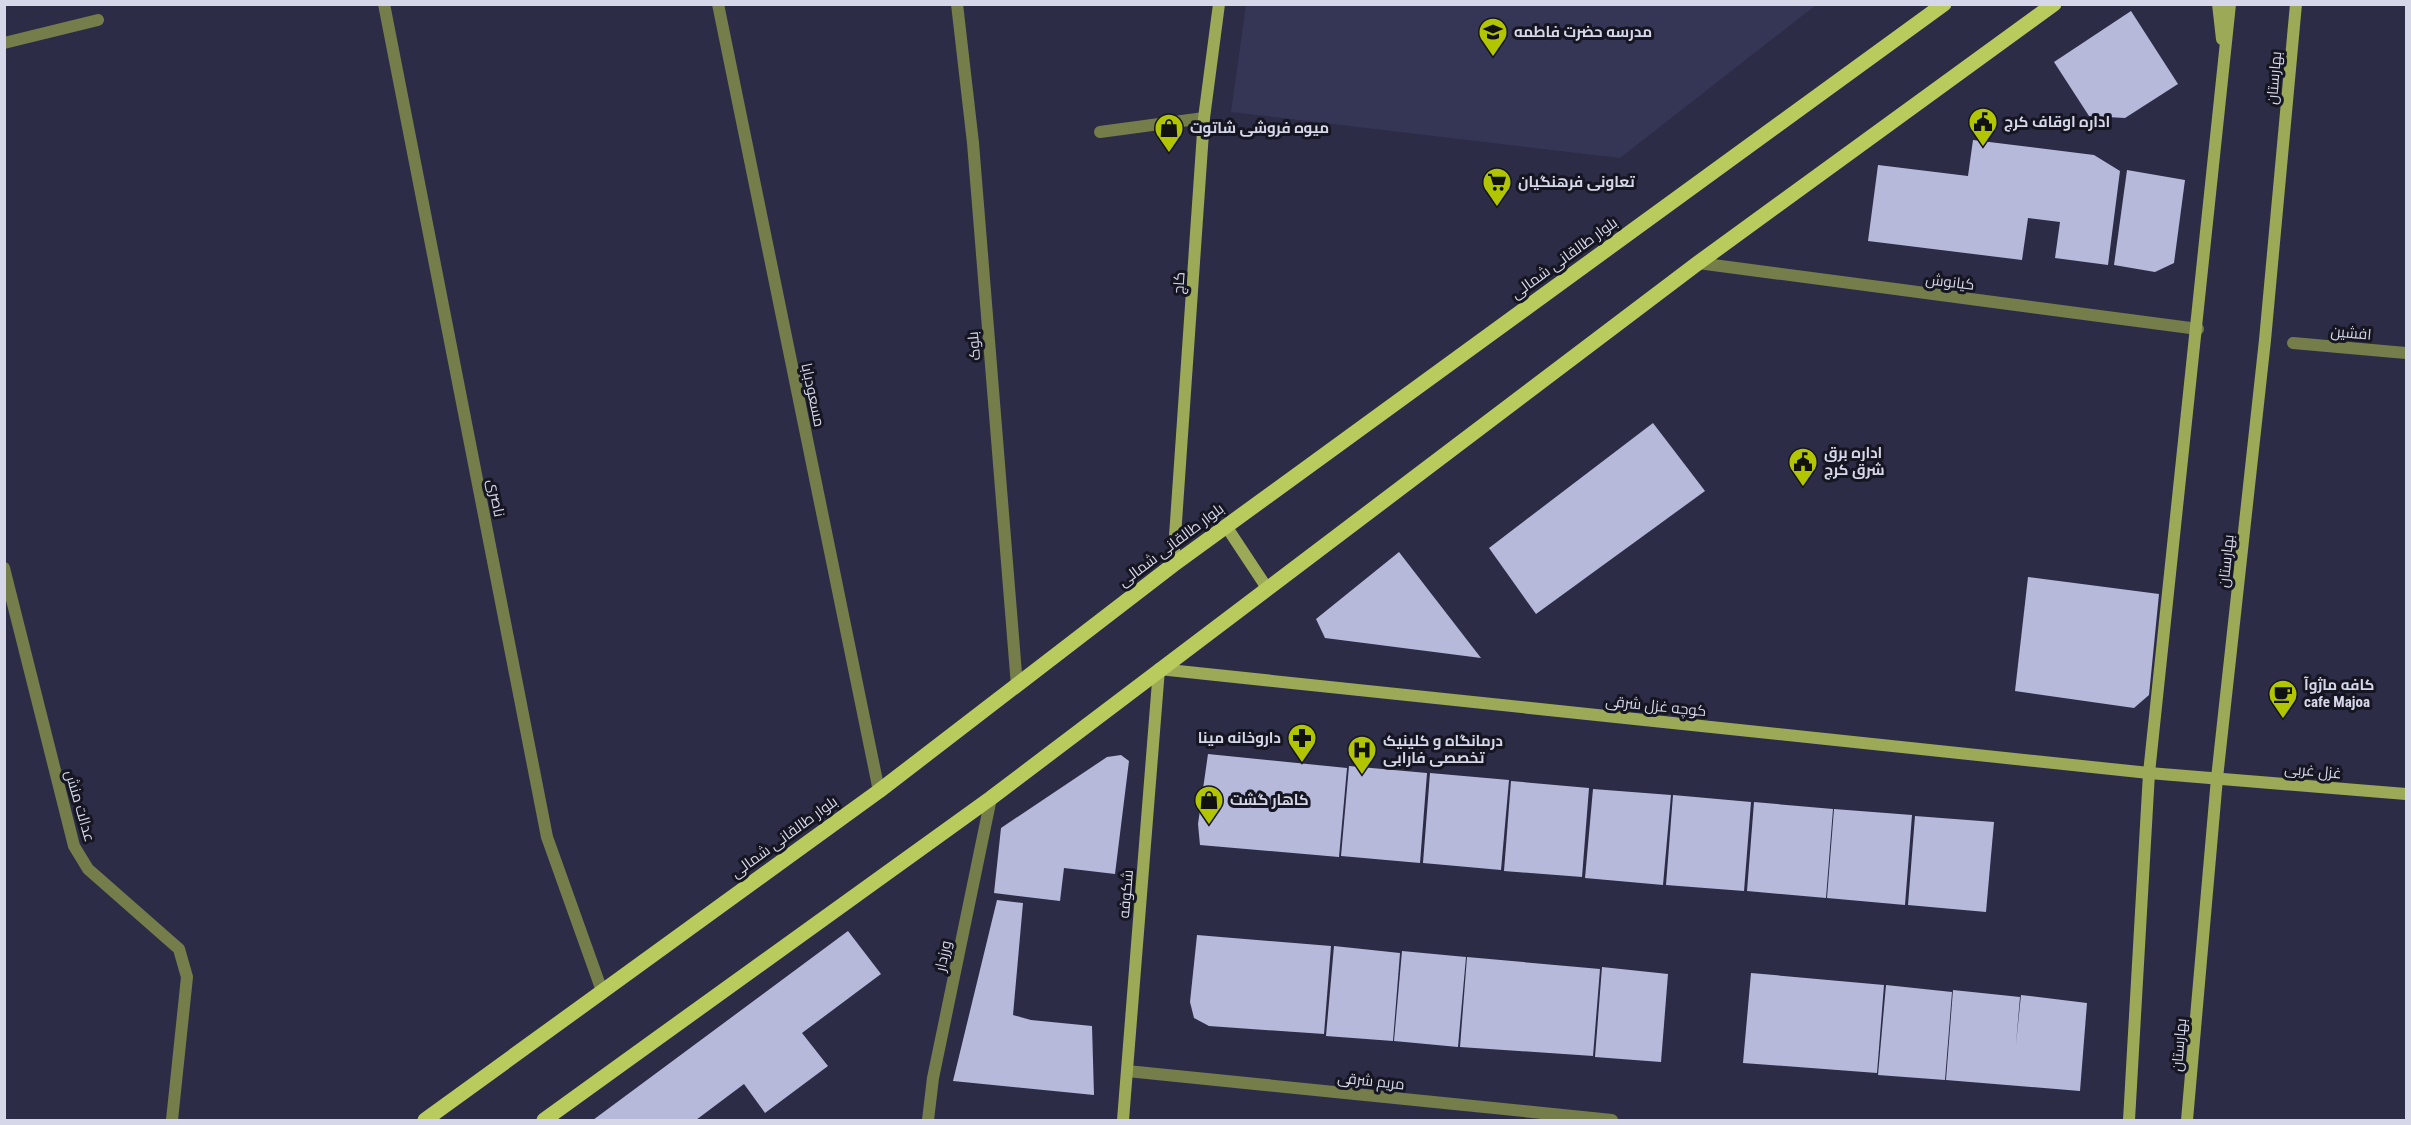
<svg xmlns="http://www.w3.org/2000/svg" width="2411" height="1125" viewBox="0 0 2411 1125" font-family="'Roboto Condensed',Cairo,sans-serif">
<rect width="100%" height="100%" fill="#2c2c47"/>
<!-- built -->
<path fill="#353556" d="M1246 5V4L1816 5 1620 158 1231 112Z"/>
<!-- building -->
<g fill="#b7b9db">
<path d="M2131 11 2178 84 2125 118 2089 116 2054 62Z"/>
<path d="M1973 140 2094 155 2120 171 2108 265 2055 258 2060 222 2028 218 2022 260 1868 241 1878 165 1968 176Z"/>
<path d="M2127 170 2185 180 2174 263 2155 272 2114 265Z"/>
<path d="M1653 423 1705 491 1536 614 1489 548Z"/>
<path d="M1399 552 1481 658 1325 638 1316 619Z"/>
<path d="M2028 577 2159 594 2149 695 2134 708 2015 691Z"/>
<path d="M1208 754 1347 768 1339 857 1200 845 1198 824Z"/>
<path d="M1121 755 1129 761 1115 874 1064 868 1060 901 994 893 1001 828 1107 757Z"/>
<path d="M1349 766 1427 773 1420 863 1341 856Z"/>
<path d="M1430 773 1509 780 1501 870 1423 863Z"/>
<path d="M1511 781 1589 788 1582 877 1504 871Z"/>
<path d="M1593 789 1671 795 1663 885 1585 878Z"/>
<path d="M1673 795 1751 802 1744 891 1666 885Z"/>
<path d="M1754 802 1833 809 1826 898 1747 891Z"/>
<path d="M1834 809 1912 815 1905 905 1827 898Z"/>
<path d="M1915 816 1994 822 1986 912 1908 905Z"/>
<path d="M997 900 1023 903 1013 1015 1031 1020 1092 1026 1094 1095 953 1081Z"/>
<path d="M848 931 881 974 802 1033 828 1066 765 1113 744 1084 696 1120H593Z"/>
<path d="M1197 935 1331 946 1324 1034 1209 1026 1194 1018 1190 1002Z"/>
<path d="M1334 946 1400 953 1393 1041 1326 1036Z"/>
<path d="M1402 951 1466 957 1458 1047 1394 1041Z"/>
<path d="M1467 957 1600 969 1593 1056 1460 1047Z"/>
<path d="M1602 967 1668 974 1661 1062 1595 1057Z"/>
<path d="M1751 973 1884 985 1877 1073 1743 1063Z"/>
<path d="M1886 985 1952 992 1945 1080 1878 1075Z"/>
<path d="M1953 990 2020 997 2016 1044 2021 995 2087 1003 2080 1091 1946 1080Z"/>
</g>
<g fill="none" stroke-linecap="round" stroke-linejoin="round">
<!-- lane -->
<path stroke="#757d4b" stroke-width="12" d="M4 43 98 20"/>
<!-- street -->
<g stroke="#757d4b" stroke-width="12">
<path d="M384 4 547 837 602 991"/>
<path d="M718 4 879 791"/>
<path d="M957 4 973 143 1017 686"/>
<path d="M1100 132 1204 118"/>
<path d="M1698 263 2198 329"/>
<path d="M2293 343 2406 353"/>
<path d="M4 568 74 846 88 869 179 949 187 977 172 1120"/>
<path d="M1127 1071 1612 1120"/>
<path d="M928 1120 933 1078 991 798"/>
</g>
<!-- secondary -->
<g stroke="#9ca956" stroke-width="12">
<path d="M2218 4 2222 39"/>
<path d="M1226 526 1267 588"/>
<path d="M1173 565 1204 118 1219 4"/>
<path d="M1123 1120 1159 669 2149 773 2406 794"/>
<path d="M2129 1120 2149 773 2230 4"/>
<path d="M2187 1120 2217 778 2265 340 2296 4"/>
</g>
<!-- primary -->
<g stroke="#bacb5d" stroke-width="15">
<path d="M425 1120 879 791 1173 565 1944 4"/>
<path d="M544 1120 991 798 1698 263 2054 4"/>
</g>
</g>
<!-- icons -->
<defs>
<g id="school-pin" transform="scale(1.5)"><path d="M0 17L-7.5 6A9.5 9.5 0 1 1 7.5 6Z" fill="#b1c500" stroke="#161622"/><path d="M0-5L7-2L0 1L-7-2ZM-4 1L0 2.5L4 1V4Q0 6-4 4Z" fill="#111"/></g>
<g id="civic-pin" transform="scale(1.5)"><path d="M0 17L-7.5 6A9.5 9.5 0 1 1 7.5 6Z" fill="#b1c500" stroke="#161622"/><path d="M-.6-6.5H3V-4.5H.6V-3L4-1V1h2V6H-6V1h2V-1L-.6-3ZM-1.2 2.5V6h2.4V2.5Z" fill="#111"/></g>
<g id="shop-pin" transform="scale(1.5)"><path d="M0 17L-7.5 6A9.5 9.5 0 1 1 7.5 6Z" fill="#b1c500" stroke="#161622"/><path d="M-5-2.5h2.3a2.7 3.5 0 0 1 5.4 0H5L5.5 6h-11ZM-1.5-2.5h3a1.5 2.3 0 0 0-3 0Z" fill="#111"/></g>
<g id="supermarket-pin" transform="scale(1.5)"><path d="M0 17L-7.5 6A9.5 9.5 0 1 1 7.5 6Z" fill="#b1c500" stroke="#161622"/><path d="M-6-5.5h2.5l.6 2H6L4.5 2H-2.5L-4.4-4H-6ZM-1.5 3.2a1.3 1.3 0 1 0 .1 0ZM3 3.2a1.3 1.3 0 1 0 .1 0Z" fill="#111"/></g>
<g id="cafe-pin" transform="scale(1.5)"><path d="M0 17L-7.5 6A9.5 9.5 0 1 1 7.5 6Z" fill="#b1c500" stroke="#161622"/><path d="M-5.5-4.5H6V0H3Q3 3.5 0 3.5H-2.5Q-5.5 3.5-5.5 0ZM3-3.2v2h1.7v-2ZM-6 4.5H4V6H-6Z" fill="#111"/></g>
<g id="pharmacy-pin" transform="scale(1.5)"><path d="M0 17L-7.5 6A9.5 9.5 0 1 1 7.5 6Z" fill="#b1c500" stroke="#161622"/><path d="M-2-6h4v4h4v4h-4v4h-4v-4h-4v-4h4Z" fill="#111"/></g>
<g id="hospital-pin" transform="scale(1.5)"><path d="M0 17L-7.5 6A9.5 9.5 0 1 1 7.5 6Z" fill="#b1c500" stroke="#161622"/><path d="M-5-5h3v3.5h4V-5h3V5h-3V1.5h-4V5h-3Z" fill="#111"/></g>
</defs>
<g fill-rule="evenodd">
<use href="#school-pin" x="1493" y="32"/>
<use href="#civic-pin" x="1983" y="122"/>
<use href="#shop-pin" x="1169" y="128"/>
<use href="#supermarket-pin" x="1497" y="182"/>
<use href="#civic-pin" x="1803" y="462"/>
<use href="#cafe-pin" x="2283" y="694"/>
<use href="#pharmacy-pin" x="1302" y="738"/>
<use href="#hospital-pin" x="1362" y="750"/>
<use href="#shop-pin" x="1209" y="800"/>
</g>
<g text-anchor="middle" stroke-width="6" stroke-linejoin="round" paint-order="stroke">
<!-- poi labels -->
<g font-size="15" font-weight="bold" fill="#d6d8e9" stroke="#161622" text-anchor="start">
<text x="1514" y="37">مدرسه حضرت فاطمه</text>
<text x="2004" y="127">اداره اوقاف کرج</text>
<text x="1190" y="133">میوه فروشی شاتوت</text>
<text x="1518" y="187">تعاونی فرهنگیان</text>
<text x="1824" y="458">اداره برق<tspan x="1824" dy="17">شرق کرج</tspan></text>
<text x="2304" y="690">کافه ماژوآ<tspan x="2304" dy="17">cafe Majoa</tspan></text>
<text x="1281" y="743" text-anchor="end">داروخانه مینا</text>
<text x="1383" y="746">درمانگاه و کلینیک<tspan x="1383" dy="17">تخصصی فارابی</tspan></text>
<text x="1230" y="805">کاهار گشت</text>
</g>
<!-- street labels -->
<g font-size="15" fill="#d6d8e9" stroke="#161622">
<text transform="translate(2274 78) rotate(-85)" y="5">بهارستان</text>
<text transform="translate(1564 258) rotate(-36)" y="5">بلوار طالقانی شمالی</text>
<text transform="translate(1950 282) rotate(7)" y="5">کیانوش</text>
<text transform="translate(1179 283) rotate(-86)" y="5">کاج</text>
<text transform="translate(2351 333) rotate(5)" y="5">افشین</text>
<text transform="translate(974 346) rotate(-95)" y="5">بلوک</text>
<text transform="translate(813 395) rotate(78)" y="5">مسعودبابا</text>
<text transform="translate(496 498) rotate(79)" y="5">ناصری</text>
<text transform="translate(1171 545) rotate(-37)" y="5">بلوار طالقانی شمالی</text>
<text transform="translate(2226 561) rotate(-84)" y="5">بهارستان</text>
<text transform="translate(1656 706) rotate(6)" y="5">کوچه غزل شرقی</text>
<text transform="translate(2313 771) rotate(5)" y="5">غزل غربی</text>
<text transform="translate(80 806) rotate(74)" y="5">عدالت منش</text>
<text transform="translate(784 837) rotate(-36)" y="5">بلوار طالقانی شمالی</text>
<text transform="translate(1126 894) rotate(-85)" y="5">شکوفه</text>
<text transform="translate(943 956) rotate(-78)" y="5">ورزدار</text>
<text transform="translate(2179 1045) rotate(-85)" y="5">بهارستان</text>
<text transform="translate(1371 1081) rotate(6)" y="5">مریم شرقی</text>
</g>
</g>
<!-- border -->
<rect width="2411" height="1125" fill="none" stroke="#d6d8e9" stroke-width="12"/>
</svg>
